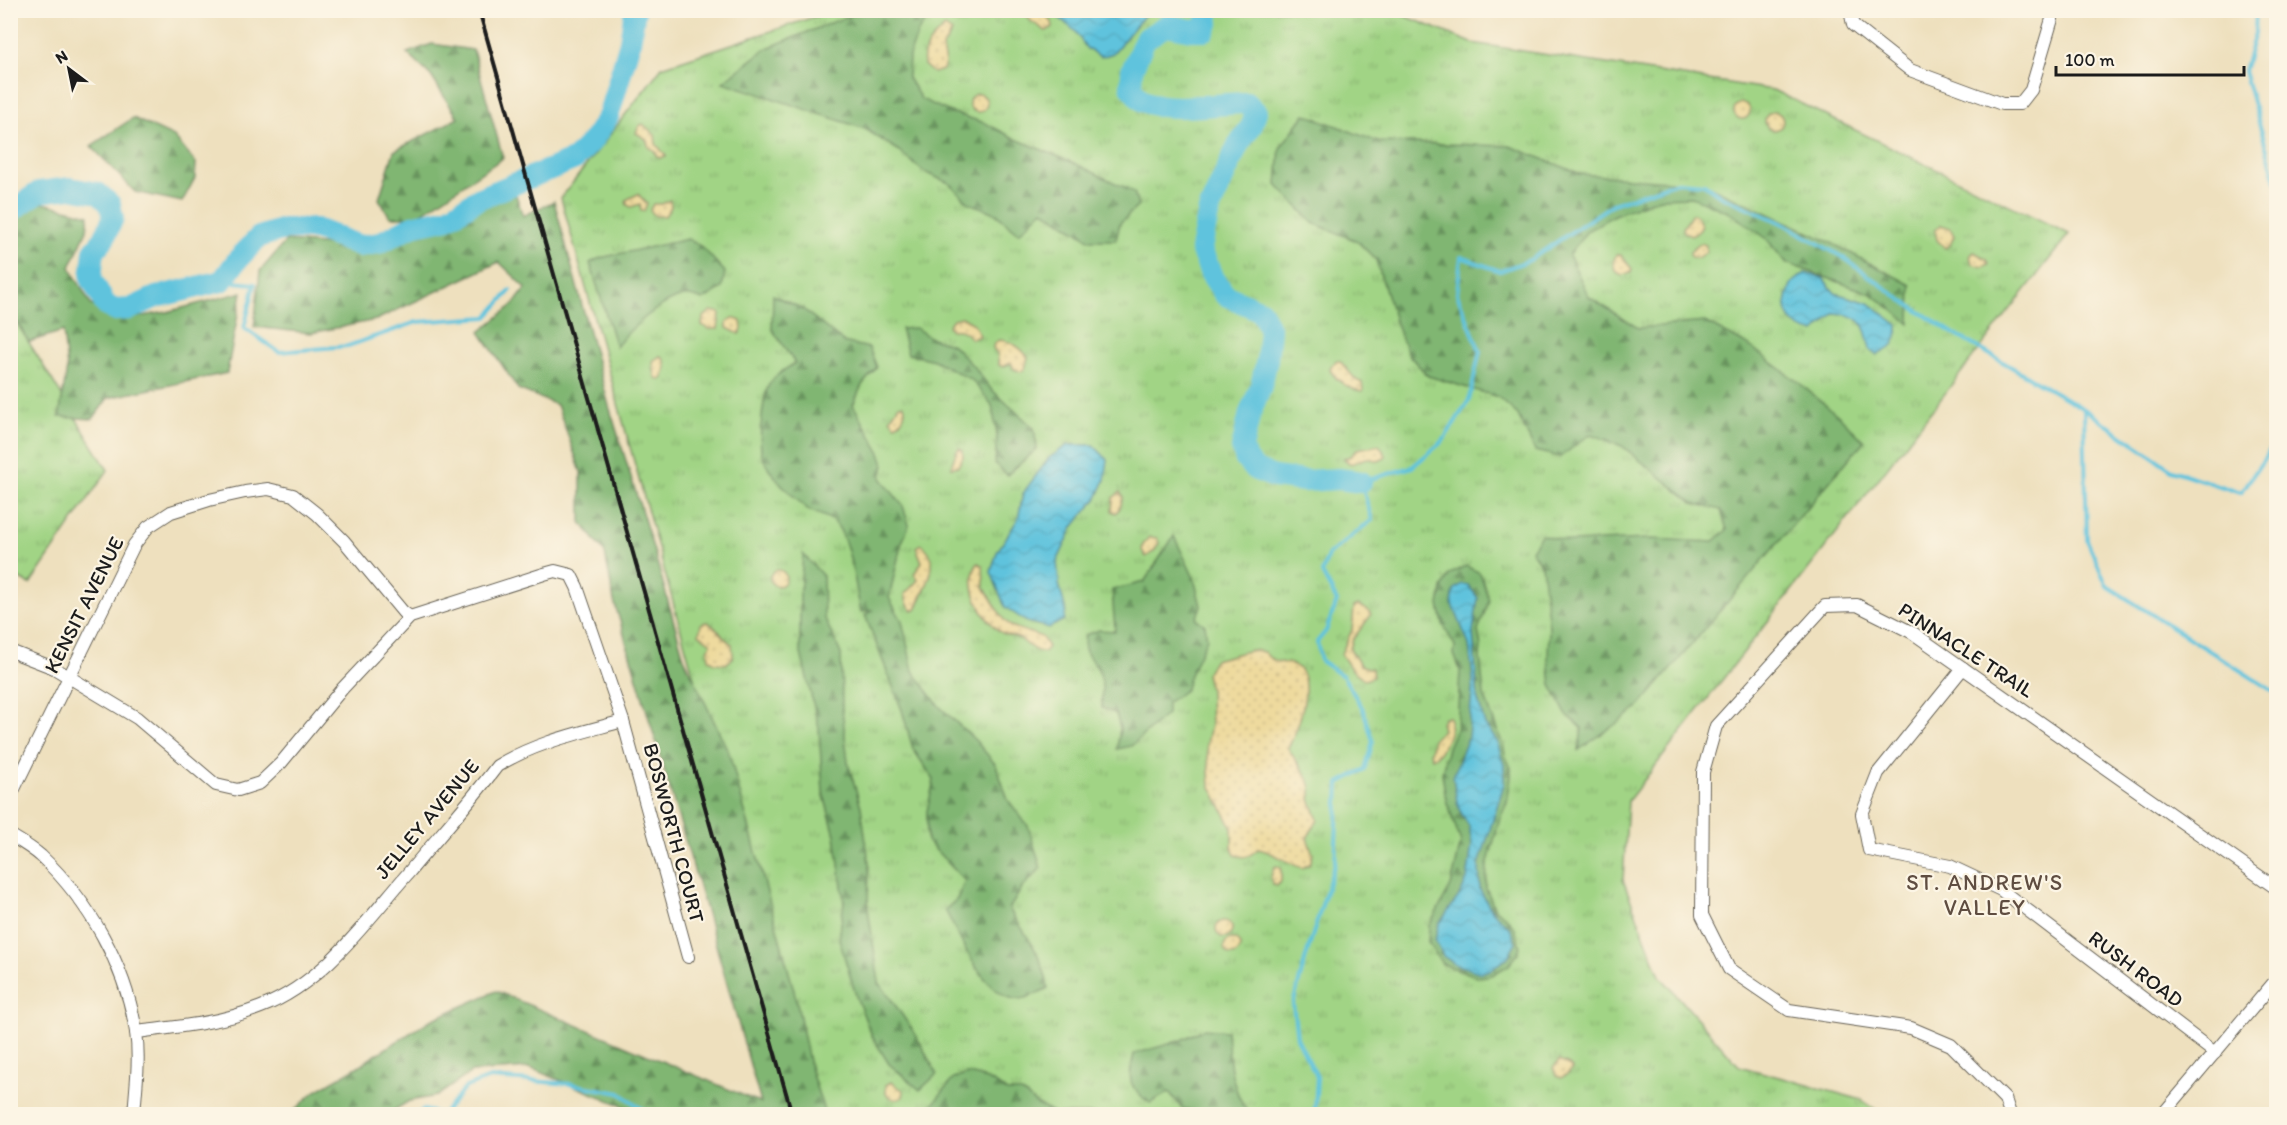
<svg xmlns="http://www.w3.org/2000/svg" width="2287" height="1125" viewBox="0 0 2287 1125" font-family="Itim,sans-serif">
<defs>
<pattern id="grass-tufts" width="24" height="20" patternUnits="userSpaceOnUse" patternTransform="scale(1.5)"><rect width="24" height="20" fill="#a1d485"/><path d="M3 7l-1-3M5 7V3M7 7l1-3M15 17l-1-3M17 17v-4M19 17l1-3" fill="none" stroke="#8ab572"/></pattern>
<pattern id="forest-firs" width="22" height="20" patternUnits="userSpaceOnUse" patternTransform="scale(1.5)"><rect width="22" height="20" fill="#80b672"/><path d="M5 1l3.5 6h-7zM16 11l3.5 6h-7z" fill="#68935d"/></pattern>
<pattern id="sand-dots" width="8" height="8" patternUnits="userSpaceOnUse" patternTransform="scale(1.5)"><rect width="8" height="8" fill="#eeda9e"/><path d="M2 2h.1M6 6h.1" fill="none" stroke="#ccba88" stroke-width="1.8" stroke-linecap="round"/></pattern>
<pattern id="water-waves" width="16" height="10" patternUnits="userSpaceOnUse" patternTransform="scale(1.5)"><rect width="16" height="10" fill="#5fc3dd"/><path d="M0 5q4-4 8 0t8 0" fill="none" stroke="#52a7bd"/></pattern>
</defs>
<rect width="100%" height="100%" fill="#fcf5e5"/>
<filter id="ink" filterUnits="userSpaceOnUse"><feTurbulence type="fractalNoise" baseFrequency=".0167" numOctaves="2"/><feDisplacementMap in="SourceGraphic" scale="12" xChannelSelector="R" yChannelSelector="G"/><feConvolveMatrix kernelMatrix="1 2 1 2 8 2 1 2 1" color-interpolation-filters="sRGB"/></filter>
<filter id="wash" filterUnits="userSpaceOnUse"><feTurbulence type="fractalNoise" baseFrequency=".008" numOctaves="4" result="noise"/><feDisplacementMap in="SourceGraphic" scale="24" xChannelSelector="R" yChannelSelector="G"/><feGaussianBlur stdDeviation="1.35" result="paint"/><feColorMatrix in="noise" values="0 0 0 0 0 0 0 0 0 0 0 0 0 0 0 0 0 1.4 0 .05"/><feComposite in="paint" operator="in"/></filter>
<g filter="url(#wash)">
<rect width="100%" height="100%" fill="#eee0be"/>
<!-- grass -->
<g fill="url(#grass-tufts)" stroke="#5e7850" stroke-width="1.5">
<path d="M1390 10 1472 43 1773 90 2069 234 1628 801 1623 880 1660 976 1739 1066 1862 1100 1882 1114H815L561 198 662 67 817 16 821 11Z"/>
<path d="M10 312 108 470 30 584 11 575Z"/>
</g>
<!-- forest -->
<g fill="url(#forest-firs)" stroke="#4e6947" stroke-width="1.5">
<path d="M861 11H933L919 30 909 56 908 78 921 99 950 112 985 123 1018 140 1074 163 1134 192 1138 206 1120 223 1116 240H1090L1043 210 1019 233 993 212 969 203 949 183 924 172 898 150 865 129 723 82 767 48Z"/>
<path d="M432 44 473 50 503 158 416 217H390L379 199 394 151 458 118 431 76 407 53Z"/>
<path d="M1305 114 1378 142 1510 146 1581 174 1704 184 1826 240 1911 285 1910 324 1872 294 1786 263 1766 238 1730 213 1692 197 1660 198 1614 215 1587 231 1569 255 1589 297 1638 328 1705 322 1748 345 1797 381 1841 418 1864 441 1637 709 1579 750 1582 728 1566 714 1551 685 1548 658 1549 627 1542 566 1531 550 1541 535 1570 542 1650 539 1713 542 1727 530 1721 510 1693 503 1622 446 1591 434 1560 457 1535 451 1518 415 1498 397 1428 376 1409 355 1398 330 1376 260 1357 241 1313 223 1277 185 1280 148Z"/>
<path d="M133 118 174 137 196 163 195 178 182 202 135 192 91 146Z"/>
<path d="M516 195 523 216 554 201 609 406 654 551 684 658 729 753 796 998 811 1071 825 1114H643L530 1068 472 1072 437 1096 409 1101 388 1114H291L314 1092 357 1067 429 1021 496 991 761 1103 708 917 614 601 605 553 581 522V472L557 405 518 389 480 332 513 305 526 288 499 262 376 320 311 333 254 327 260 271 286 241C314 243 361 250 387 242 431 229 470 200 516 195Z"/>
<path d="M36 201 89 215 87 230 70 267 91 305 125 319 167 312 242 292 227 373 108 398 93 419 59 417 67 368 63 331 29 342 11 312V226Z"/>
<path d="M688 239 702 247 725 272 722 288 703 300C697 298 690 295 684 296 661 301 630 328 616 347L590 263 600 258Z"/>
<path d="M773 295 803 309 843 342 869 348 877 367 862 385 853 405 879 450 884 465 881 478 903 506 909 525 901 545 889 598 902 621 913 671 939 706 976 741 996 765 1008 800 1028 826 1041 868 1022 888 1009 909C1026 935 1044 957 1048 988 1036 994 1021 1003 1008 997 978 984 960 937 945 910L957 899 965 881 927 841V811L934 780 913 749 902 710 865 615 873 610 861 612C856 590 850 541 836 524 828 514 813 515 805 507 791 494 767 473 762 454 758 442 763 393 770 383 776 374 787 368 795 363L772 329Z"/>
<path d="M916 328 929 337 953 345 974 367 991 389 1034 428 1037 449 1007 475 995 464 997 435 992 405 972 380 934 360 908 354 901 329Z"/>
<path d="M1174 536 1194 578 1201 606 1196 619 1205 625 1207 639 1189 677 1186 689 1167 703V714L1131 746 1117 749 1120 728 1116 714 1102 708C1101 698 1104 682 1100 674 1093 657 1081 656 1085 635L1099 630 1115 631 1112 590 1144 582Z"/>
<path d="M803 554 823 576 824 617 841 654 842 708 848 763 861 807 869 863 868 909 879 982 914 1032 937 1074 920 1090 889 1064 873 1038 857 999 839 939 844 901 835 835 823 792 819 728 800 649V594Z"/>
<path d="M1466 566 1480 573 1489 600 1478 631 1481 646 1480 657 1484 695 1504 748 1505 755 1511 768V777L1507 803 1500 818 1487 866 1486 888 1495 909 1507 918 1515 929 1520 946 1518 954 1509 965 1492 975 1479 977 1442 964 1428 942 1429 926 1451 886 1461 842 1446 800 1442 773 1448 747 1457 727 1460 670 1454 654 1455 646 1443 624 1439 605 1442 588 1450 574Z"/>
<path d="M1204 1029 1227 1031C1229 1061 1231 1090 1249 1114H1202L1182 1108 1169 1092 1150 1103C1127 1087 1128 1079 1134 1054L1179 1041Z"/>
<path d="M968 1074C984 1077 995 1081 1007 1092H1022L1036 1104 1055 1114H928L929 1109 953 1079Z"/>
</g>
<!-- sand -->
<g fill="url(#sand-dots)" stroke="#857b5d" stroke-width="1.5">
<path d="M1023 11H1042L1052 22 1053 27 1046 31 1031 21Z"/>
<path d="M945 27 952 32 942 48 945 63 943 70 933 73 924 65C921 47 933 38 945 27Z"/>
<circle cx="978" cy="103" r="9"/>
<circle cx="1742" cy="111" r="8"/>
<circle cx="1774" cy="121" r="9"/>
<path d="M643 124 655 135 656 144 666 156 660 158 657 157 654 150 649 148 646 139 636 133 639 126Z"/>
<path d="M638 194 647 204 644 211H641L640 204 631 207 627 205 626 200Z"/>
<path d="M670 200 671 207 665 216H655L650 210 653 204H662Z"/>
<path d="M1692 214 1696 215 1702 226 1699 231 1691 235 1684 232 1683 228Z"/>
<path d="M1941 225 1950 228 1954 236 1950 245 1945 248 1937 240 1935 230Z"/>
<path d="M1701 243 1706 245V252L1697 258 1691 257 1690 252Z"/>
<path d="M1974 252 1987 259 1989 264 1983 267 1972 264 1970 256Z"/>
<path d="M1616 255H1621L1632 269 1631 273 1622 275 1615 271 1613 262Z"/>
<path d="M711 311 720 313 718 329H709L702 325 703 318Z"/>
<path d="M962 317 974 324 980 336 971 339C965 331 961 329 951 330L948 326 953 319Z"/>
<path d="M733 318 741 321 742 329 739 334 727 328V322Z"/>
<path d="M999 340C1011 341 1021 348 1028 357L1025 369 1021 372 1014 369 1011 363 1003 367 999 365 997 353 993 348 994 343Z"/>
<path d="M660 356C668 361 666 369 664 377L660 380 655 377 653 361Z"/>
<path d="M1337 361H1340L1356 380 1362 383 1363 391C1349 390 1337 381 1330 370L1331 366Z"/>
<path d="M899 405H904C907 412 902 423 895 425L890 419Z"/>
<path d="M1379 445 1386 455 1385 458 1379 461C1378 461 1369 458 1368 458 1356 459 1353 470 1344 458L1351 456 1357 449Z"/>
<path d="M959 448 963 450V457L958 466 951 467 956 452Z"/>
<path d="M1120 492 1123 497 1120 508 1116 513 1112 511 1113 498Z"/>
<path d="M1149 537 1157 538 1159 543 1154 551 1146 557 1142 550 1143 545Z"/>
<path d="M921 544C945 561 923 590 916 610H912L907 603 905 594 918 580 914 574 922 562 916 547Z"/>
<path d="M978 563 983 566 984 587 1004 620 1011 626 1042 637 1048 647 1044 652C1033 652 1029 645 1020 639 1014 636 1008 636 1002 633 983 620 963 585 978 563Z"/>
<circle cx="778" cy="578" r="8"/>
<path d="M1358 605 1369 611 1371 615 1353 639 1350 649 1360 665 1372 669 1373 677 1365 680 1351 669 1341 654 1352 630 1354 607Z"/>
<path d="M706 622C718 626 721 638 732 644L733 657 726 664 715 663 709 659 708 651 711 643 699 634 701 624Z"/>
<path d="M1252 650 1264 652C1278 669 1286 658 1297 667 1316 681 1297 732 1288 748 1297 765 1316 780 1310 799L1318 820 1307 838 1313 854 1310 864 1302 868C1286 863 1275 852 1258 849 1250 856 1246 859 1235 855L1232 849V828L1210 785 1207 744 1211 725 1210 690 1206 674 1214 660Z"/>
<path d="M1444 717H1449C1454 728 1443 754 1432 758L1430 753 1433 739 1443 730 1441 722Z"/>
<path d="M1277 866 1281 868V881L1277 886 1272 884 1271 877 1274 867Z"/>
<circle cx="1224" cy="929" r="8"/>
<circle cx="1232" cy="947" r="8"/>
<path d="M1559 1061 1569 1065 1572 1068 1569 1073 1561 1078 1557 1076 1553 1068Z"/>
<path d="M891 1082 904 1091 903 1097C896 1102 891 1099 886 1093V1085Z"/>
</g>
<!-- water -->
<g fill="url(#water-waves)" stroke="#3e707c" stroke-width="1.5">
<path d="M1051 11H1148L1113 53 1101 57 1087 49 1075 31Z"/>
<path d="M1805 273 1823 278 1835 293 1869 303 1898 325C1898 343 1893 348 1877 355L1870 349C1864 324 1863 315 1835 313L1815 332C1801 331 1789 323 1786 308 1785 302 1789 291 1791 284Z"/>
<path d="M1068 445H1093L1108 460 1105 480 1097 498 1073 527 1057 562 1059 584 1066 611 1064 620 1049 628 1027 622 1005 607 991 572 997 552 1018 519 1023 493 1049 458Z"/>
<path d="M1462 584 1468 585 1478 598 1473 632 1478 700 1485 725 1497 741 1504 765V784L1479 865 1480 890 1493 912 1510 928 1516 942 1508 957 1490 970 1481 973 1455 964 1443 956 1435 940 1439 924 1461 893 1467 879 1472 844 1469 826 1460 811 1457 802 1453 777 1468 737 1473 679 1469 645 1455 610C1449 603 1452 597 1455 589Z"/>
</g>
<g fill="none" stroke-linecap="round" stroke-linejoin="round">
<!-- stream -->
<g stroke="#5fc3dd" stroke-width="4">
<path d="M2256 10 2255 33 2244 71 2276 181"/>
<path d="M222 281 255 284 244 328 279 352 348 346 417 322 487 317 511 290"/>
<path d="M2084 409 2172 470 2241 493 2276 441"/>
<path d="M416 1114 424 1110 443 1114 466 1087 490 1078 571 1084 620 1093 649 1114"/>
<path d="M1308 1114 1315 1110 1317 1077 1297 1038 1293 1004 1307 953 1335 863 1339 783 1365 769 1373 741 1363 709 1343 676 1321 661 1317 642 1326 631 1337 601 1322 573 1328 555 1372 520 1361 482 1412 467 1443 441 1469 400 1480 351 1457 294 1461 257 1500 271 1530 260 1613 204 1677 182 1704 184 1721 196 1784 224 1844 258 1906 303 1956 335 2084 409 2087 540 2107 586 2276 693"/>
</g>
<!-- river -->
<g stroke="#5fc3dd" stroke-width="22">
<path d="M1207 10 1208 24 1205 30H1191L1167 25 1145 39 1132 70 1131 87C1134 91 1138 98 1143 101 1168 113 1219 103 1247 103L1256 112 1252 125 1238 145 1209 210 1201 249 1211 274 1225 295 1261 311 1270 330 1267 360 1261 386 1250 413 1242 448 1246 460 1256 470 1274 477 1304 481 1339 479 1361 482"/>
<path d="M10 212 39 192 70 188 98 193 110 204 113 218 104 239 94 251 91 278 105 304 114 310 130 309 156 297 222 281 238 259 259 237 284 229H316L360 246 379 243 412 226 448 218 480 198 575 159 592 141 608 117 630 42 635 10"/>
</g>
</g>
</g>
<g filter="url(#ink)">
<g fill="none" stroke-linecap="round" stroke-linejoin="round">
<!-- minor casing -->
<g stroke="#666155" stroke-width="14">
<g id="minor">
<path d="M1850 10 1853 25 1910 70 2002 104H2020L2031 90 2052 19V10"/>
<path d="M10 651 54 668 137 718 216 785 238 790 260 783 281 763 342 689 410 617 544 574 555 571 571 575 577 587 623 721 688 957"/>
<path d="M1963 668 1878 773 1862 814 1869 850 1950 866 2001 890 2215 1053"/>
<path d="M10 797 134 545 148 527 171 512 209 500 245 492 268 489 293 495 317 514 344 541 403 612 410 617"/>
<path d="M10 835C20 841 32 848 41 856 89 901 126 966 136 1032 140 1059 136 1087 134 1114"/>
<path d="M136 1032C178 1027 221 1023 261 1007 325 982 366 921 410 871 439 836 470 802 497 766 536 742 580 733 623 721"/>
<path d="M2010 1114 2005 1099 1951 1045 1911 1028 1789 1010 1729 969 1702 915 1703 772 1716 726 1825 606 1857 605 1913 633 2276 888"/>
<path d="M2163 1114 2276 980"/>
</g>
</g>
<!-- minor -->
<use href="#minor" stroke="#fff" stroke-width="12"/>
<!-- rail -->
<path stroke="#1c1c1c" stroke-width="4" d="M479 10 792 1114"/>
</g>
</g>
<g text-anchor="middle" stroke-width="4.5" stroke-linejoin="round" paint-order="stroke">
<!-- street labels -->
<g font-size="21" fill="#1c1c1c" stroke="#fcf5e5">
<text transform="translate(84 605) rotate(-63)" y="7">KENSIT AVENUE</text>
<text transform="translate(1966 650) rotate(33)" y="7">PINNACLE TRAIL</text>
<text transform="translate(427 819) rotate(-50)" y="7">JELLEY AVENUE</text>
<text transform="translate(674 833) rotate(75)" y="7">BOSWORTH COURT</text>
<text transform="translate(2136 969) rotate(37)" y="7">RUSH ROAD</text>
</g>
<!-- neighbourhood labels -->
<g font-size="22" letter-spacing="1.5" fill="#5f4d41" stroke="#fcf5e5">
<text x="1985" y="890">ST. ANDREW'S<tspan x="1985" dy="25">VALLEY</tspan></text>
</g>
</g>
<!-- margin -->
<rect width="2287" height="1125" fill="none" stroke="#fcf5e5" stroke-width="36"/>
<!-- north arrow -->
<g transform="translate(69 69) rotate(328)" stroke="#fcf5e5" stroke-width="4.5" paint-order="stroke">
<path d="M0-4.5L10 22L0 15L-10 22Z" fill="#1c1c1c"/>
<text y="-9" font-size="16" font-weight="bold" text-anchor="middle" fill="#1c1c1c">N</text>
</g>
<!-- scale -->
<path d="M2056 66v9h188v-9" fill="none" stroke="#1c1c1c" stroke-width="3"/>
<text x="2065" y="66" font-size="18" fill="#1c1c1c" stroke="#fcf5e5" stroke-width="4.5" paint-order="stroke">100 m</text>
</svg>
